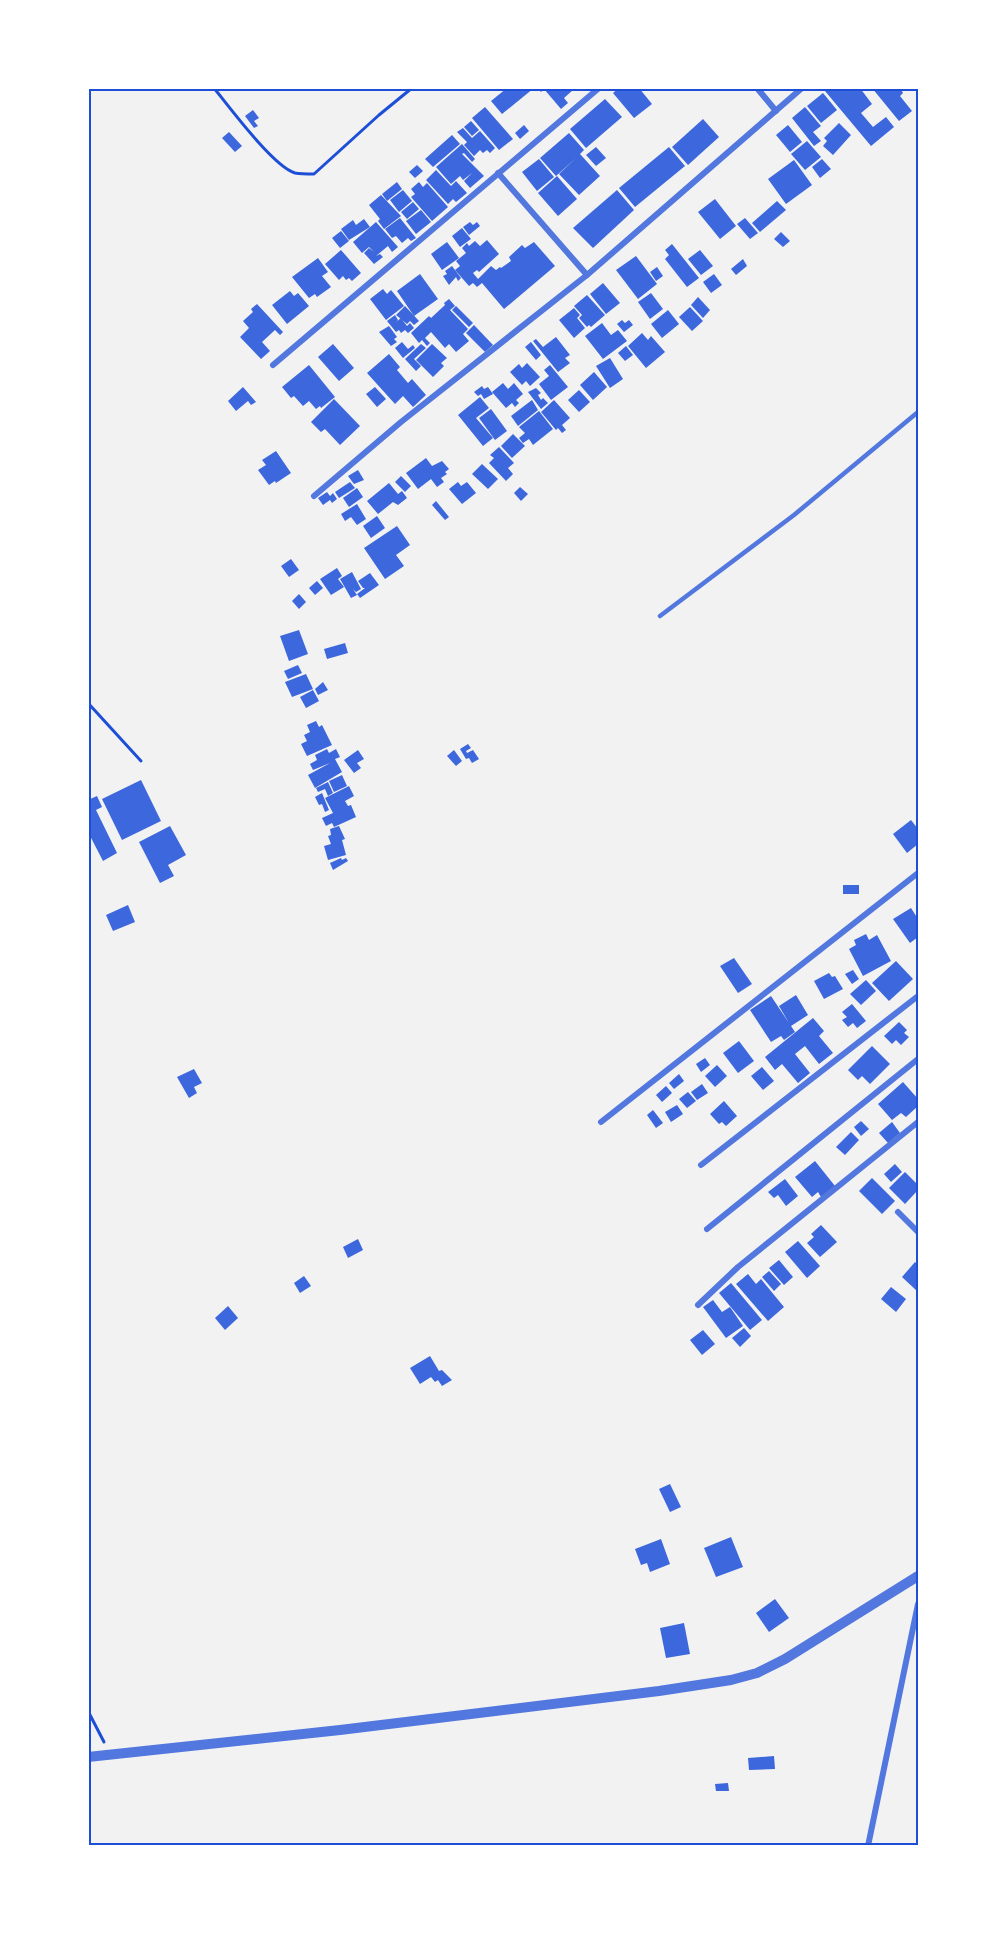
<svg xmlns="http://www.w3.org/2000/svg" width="1007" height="1934" viewBox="0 0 1007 1934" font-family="Ubuntu,sans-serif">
<rect width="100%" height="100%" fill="#f2f2f2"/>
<!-- building -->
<g fill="#3d67dc">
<path d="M507 88H534L502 114 491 101Z"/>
<path d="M538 88H572L573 90 564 98 568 103 561 109 544 89 541 92Z"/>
<path d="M619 88H639L652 104 634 118 613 93Z"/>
<path d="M828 88H860L872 104 861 113 873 127 886 117 894 127 871 146 825 91Z"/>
<path d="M872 88H900L903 93 900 96 912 111 899 121Z"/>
<path d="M823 93 837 110 821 123 807 106Z"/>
<path d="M605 99 622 117 586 148 570 129Z"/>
<path d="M485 107 513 139 499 150 472 118Z"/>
<path d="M805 107 821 126 813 132 821 141 814 146 792 118Z"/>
<path d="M253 110 259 118 254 121 258 126 254 128 245 116Z"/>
<path d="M703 119 719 137 688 165 672 147Z"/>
<path d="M471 121 479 130 472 136 464 127Z"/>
<path d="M839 123 851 135 833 155 823 146 827 141 824 138Z"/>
<path d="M524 125 529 131 520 139 515 133Z"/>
<path d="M788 125 802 142 790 152 776 135Z"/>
<path d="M463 128 472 138 480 131 495 148 490 153 487 150 483 153 480 150 474 156 464 145 467 142 457 132Z"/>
<path d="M229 132 242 146 235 152 222 138Z"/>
<path d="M569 133 584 150 580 154 600 176 579 195 559 174 576 158 556 176 540 158Z"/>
<path d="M452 135 460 144 433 167 425 159Z"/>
<path d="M807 141 821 157 805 170 791 154Z"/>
<path d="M462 144 475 159 472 162 464 153 462 154 484 176 470 188 464 181 472 173 463 180 460 176 451 184 436 167Z"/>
<path d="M596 147 606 158 596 166 586 155Z"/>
<path d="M669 147 685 166 635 207 619 188Z"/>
<path d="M539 159 554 177 537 191 522 172Z"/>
<path d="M822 159 831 169 820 178 812 167Z"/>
<path d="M794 160 812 185 786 204 768 179Z"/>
<path d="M417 165 423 171 415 178 409 172Z"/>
<path d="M436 170 451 186 456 181 467 193 456 202 453 199 448 204 426 180Z"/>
<path d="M557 176 577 199 558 216 538 193Z"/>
<path d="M397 182 402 189 387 201 382 194Z"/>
<path d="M419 182 423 187 427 183 448 207 432 221 411 197 415 194 411 189Z"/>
<path d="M403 190 412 201 399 212 390 200Z"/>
<path d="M617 190 634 210 593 248 573 228Z"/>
<path d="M381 195 401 216 384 229 378 221 380 219 369 205Z"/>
<path d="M715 199 736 226 720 239 698 212Z"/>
<path d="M777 201 786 210 760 232 752 223Z"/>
<path d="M413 202 419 209 407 219 401 212Z"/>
<path d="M421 210 431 222 416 234 406 221Z"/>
<path d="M400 218 416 238 411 241 408 238 402 243 396 236 392 238 385 229Z"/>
<path d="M745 218 758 233 750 239 737 224Z"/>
<path d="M364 219 370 227 349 240 341 229 353 220 356 225Z"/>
<path d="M376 222 398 247 392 252 388 246 376 256 380 254 383 257 374 264 364 253 369 248 374 252 369 247 362 253 353 242Z"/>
<path d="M470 222 473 225 477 222 480 226 469 235 463 227Z"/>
<path d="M462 228 471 239 460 247 452 236Z"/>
<path d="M341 231 349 241 340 248 332 238Z"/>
<path d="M781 232 790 241 783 247 774 239Z"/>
<path d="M487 240 499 254 479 272 477 270 473 273 478 279 491 266 496 270 500 267 501 268 511 261 509 257 522 245 525 248 534 242 555 266 504 309 482 283 477 287 473 283 469 286 455 270 460 266 456 261 466 253 462 248 467 243 469 246 475 241 480 246Z"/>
<path d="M447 242 459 258 442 270 431 254Z"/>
<path d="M672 244 699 278 687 287 665 259 669 255 665 250Z"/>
<path d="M341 250 361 273 352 281 349 278 346 280 343 276 339 280 325 264Z"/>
<path d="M700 250 713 266 701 275 688 259Z"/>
<path d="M636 256 657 284 638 299 616 270Z"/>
<path d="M318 258 328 272 322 276 331 287 317 297 315 294 309 298 292 277Z"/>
<path d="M743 259 747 266 736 275 731 269Z"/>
<path d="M452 266 461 278 458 281 456 277 449 285 443 276 447 274 445 271Z"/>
<path d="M657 267 663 276 656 281 650 272Z"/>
<path d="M420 274 438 299 414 316 397 291Z"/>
<path d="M714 274 722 285 711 293 703 282Z"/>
<path d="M603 283 620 303 606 314 590 294Z"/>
<path d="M383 289 387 294 391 290 404 306 386 320 370 299Z"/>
<path d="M290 291 294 296 298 293 309 306 287 324 272 305Z"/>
<path d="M651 293 663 309 650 319 638 302Z"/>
<path d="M587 295 605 315 591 327 589 325 587 327 579 318 582 315 574 306Z"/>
<path d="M698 297 710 310 703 318 691 305Z"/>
<path d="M449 299 455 306 450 310 468 329 463 334 469 341 456 352 449 344 445 348 431 332 425 338 430 343 427 346 422 340 419 343 411 333 429 316 431 318 445 305 444 303Z"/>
<path d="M257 304 283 332 280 335 275 330 262 342 270 351 261 359 240 337 249 328 243 321 253 312 251 309Z"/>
<path d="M405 306 419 321 414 325 410 321 407 324 396 315Z"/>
<path d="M456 306 473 323 469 327 452 310Z"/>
<path d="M690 307 703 321 692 331 679 317Z"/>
<path d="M574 308 580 315 577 318 585 328 574 338 559 320Z"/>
<path d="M668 310 679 324 662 338 651 324Z"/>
<path d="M395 315 398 320 396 322 401 318 407 326 410 323 414 328 408 333 405 330 401 333 399 330 396 332 387 321Z"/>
<path d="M622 320 625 323 629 320 633 325 624 332 617 324Z"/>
<path d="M602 323 611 335 618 330 627 341 603 359 585 336Z"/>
<path d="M474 325 493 345 485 352 466 333Z"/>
<path d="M389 326 397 337 394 339 397 342 391 346 379 332Z"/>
<path d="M642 333 648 340 651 336 665 352 646 368 628 346Z"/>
<path d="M556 337 570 355 565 358 570 363 558 372 533 341 536 339 543 347Z"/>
<path d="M402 342 408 349 413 345 415 348 403 358 395 348Z"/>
<path d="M531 342 541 355 536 360 525 347Z"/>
<path d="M333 344 354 368 339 381 318 357Z"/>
<path d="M421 344 426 348 414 359 421 366 416 371 405 359Z"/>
<path d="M432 344 447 358 441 363 444 366 433 377 416 360Z"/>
<path d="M626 346 633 355 625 361 618 353Z"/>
<path d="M389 354 400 367 397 370 408 383 412 379 426 395 413 407 403 396 395 404 367 373Z"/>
<path d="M610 358 623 379 610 388 596 366Z"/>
<path d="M527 363 540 377 530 386 526 381 522 385 510 372 519 364 522 368Z"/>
<path d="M309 365 335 397 321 408 320 406 316 409 309 401 303 406 294 396 291 398 282 387Z"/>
<path d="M550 365 568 387 551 400 539 384 549 376 544 370Z"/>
<path d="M594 372 607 387 593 400 580 385Z"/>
<path d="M503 383 508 389 514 383 523 394 516 400 519 403 515 407 512 403 506 408 492 392Z"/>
<path d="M482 386 484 389 488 387 493 394 484 399 481 394 478 396 474 392Z"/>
<path d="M243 387 256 402 251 405 248 401 236 411 228 401Z"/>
<path d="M375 387 386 399 377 407 366 394Z"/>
<path d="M536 388 541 393 538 395 541 400 543 398 548 403 541 409 528 392Z"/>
<path d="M579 390 590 402 579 412 568 400Z"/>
<path d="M480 397 489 408 476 418 493 438 483 446 458 415Z"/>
<path d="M334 399 360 426 340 445 325 429 321 432 311 422Z"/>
<path d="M532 400 538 410 518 426 511 416Z"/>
<path d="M554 400 570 418 562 425 566 430 562 433 558 428 556 430 541 412Z"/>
<path d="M491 409 507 431 495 440 479 418Z"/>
<path d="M539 411 553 429 533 445 529 439 523 443 519 438 525 433 519 427Z"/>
<path d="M513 434 525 446 512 458 501 446Z"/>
<path d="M499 447 514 463 508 468 513 474 506 481 489 463 494 458 490 455Z"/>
<path d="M276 451 291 473 276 483 275 481 269 485 258 470 266 465 262 460Z"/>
<path d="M426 458 432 466 442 461 449 469 445 472 447 474 441 478 444 482 437 487 431 479 418 489 406 473Z"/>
<path d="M482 464 498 479 488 489 472 474Z"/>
<path d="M358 470 364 480 354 484 348 476Z"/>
<path d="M401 476 411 486 405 492 395 482Z"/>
<path d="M350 482 355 488 339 498 335 492Z"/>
<path d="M458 482 461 486 467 482 476 493 462 504 449 489Z"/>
<path d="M389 483 398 494 402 491 407 498 398 505 393 502 378 514 367 501Z"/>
<path d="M520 487 528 494 521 501 514 493Z"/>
<path d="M357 488 363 497 349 507 343 498Z"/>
<path d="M327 492 330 496 333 493 337 499 332 503 330 500 323 505 318 498Z"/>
<path d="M436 501 449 517 445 520 432 505Z"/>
<path d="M357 504 366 519 357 525 351 517 345 521 341 514Z"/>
<path d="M377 516 385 528 371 538 363 526Z"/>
<path d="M397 526 410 545 396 555 404 566 385 579 364 548Z"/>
<path d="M291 559 299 570 289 577 281 566Z"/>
<path d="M337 568 342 576 338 579 344 587 331 595 320 579Z"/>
<path d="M352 572 361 589 356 592 353 589 357 595 351 598 340 579Z"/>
<path d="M370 573 379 585 360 598 357 594 365 588H363L358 581Z"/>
<path d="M317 581 323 588 315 595 309 588Z"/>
<path d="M299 594 306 602 299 609 292 601Z"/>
<path d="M299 630 308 654 289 661 280 636Z"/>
<path d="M345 643 348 653 327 659 324 649Z"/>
<path d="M298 665 302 673 288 679 284 671Z"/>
<path d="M306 674 313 689 292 697 285 682Z"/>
<path d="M323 682 328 690 318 695 315 689Z"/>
<path d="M313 690 319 701 306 708 300 697Z"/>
<path d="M316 721 319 727 322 725 332 745 307 756 301 744 307 741 304 735 310 732 307 725Z"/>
<path d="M468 744 471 748 466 751 467 753 473 750 479 759 472 763 469 758 466 759 460 749Z"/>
<path d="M327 749 329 753 336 749 340 757 335 759 342 772 315 788 308 775 330 763 313 770 310 764 317 760 315 755Z"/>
<path d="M358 750 364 759 357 763 361 768 354 773 344 760Z"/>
<path d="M454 750 462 761 456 766 447 756Z"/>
<path d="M342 775 347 786 334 792 329 781Z"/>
<path d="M141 780 161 821 122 840 102 799Z"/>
<path d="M328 782 333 793 328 796 325 789 318 792 316 788Z"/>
<path d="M349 786 354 796 345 801 348 806 351 805 356 817 334 827 332 823 326 826 322 818 333 813 325 798Z"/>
<path d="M322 793 329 810 325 812 322 804 319 805 315 797Z"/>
<path d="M97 796 102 807 96 810 117 853 103 861 88 832V800Z"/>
<path d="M911 820 918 829V844L907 853 893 834Z"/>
<path d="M170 826 186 855 168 865 174 876 160 883 139 842Z"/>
<path d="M339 826 345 839 342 840 346 855 328 860 324 846 331 844 328 836 331 835 330 829Z"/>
<path d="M341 858 342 860 346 858 348 861 333 870 330 863Z"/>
<rect x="843" y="885" width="16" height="9"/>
<path d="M128 905 135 922 113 931 106 915Z"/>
<path d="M911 908 918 919V937L910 943 893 919Z"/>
<path d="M866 934 869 940 877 935 891 961 863 976 849 949 856 945 854 940Z"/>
<path d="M734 958 752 984 738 993 720 966Z"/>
<path d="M896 961 913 979 889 1001 872 983Z"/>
<path d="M853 970 859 979 852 984 845 974Z"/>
<path d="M829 973 832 977 835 976 843 989 824 999 814 981Z"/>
<path d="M866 980 876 991 861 1005 850 994Z"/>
<path d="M796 995 808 1015 791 1026 795 1032 784 1040 781 1036 771 1042 750 1010 771 996 789 1023 779 1006Z"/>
<path d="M852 1004 866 1021 857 1028 853 1023 848 1027 842 1020 847 1017 842 1012Z"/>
<path d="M813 1018 824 1031 819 1036 833 1053 819 1064 805 1046 795 1054 810 1073 798 1083 782 1064 775 1070 765 1057Z"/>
<path d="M899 1022 907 1030 904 1033 909 1037 901 1045 896 1040 892 1044 884 1036Z"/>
<path d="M739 1041 754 1061 738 1073 723 1053Z"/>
<path d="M872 1046 890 1064 870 1084 862 1076 858 1080 848 1070Z"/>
<path d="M705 1058 710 1065 701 1072 696 1064Z"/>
<path d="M717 1065 727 1076 715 1087 705 1076Z"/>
<path d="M762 1067 774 1081 763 1090 751 1076Z"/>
<path d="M194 1069 202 1083 194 1087 197 1093 189 1098 177 1077Z"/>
<path d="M679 1074 684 1081 674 1089 669 1083Z"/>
<path d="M903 1082 918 1099V1106L906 1117 901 1113 892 1120 878 1104Z"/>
<path d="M702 1084 708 1093 697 1100 691 1092Z"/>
<path d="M666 1086 672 1093 662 1102 656 1095Z"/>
<path d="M688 1092 696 1101 687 1108 679 1099Z"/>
<path d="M724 1101 737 1116 726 1126 722 1122 719 1124 710 1114Z"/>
<path d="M677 1105 683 1114 671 1122 665 1112Z"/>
<path d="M653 1110 663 1123 656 1128 647 1115Z"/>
<path d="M861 1121 869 1129 861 1136 854 1127Z"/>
<path d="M892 1122 900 1133 888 1143 879 1133Z"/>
<path d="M851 1132 859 1140 845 1155 836 1147Z"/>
<path d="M815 1161 835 1186 821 1197 818 1192 812 1197 795 1177Z"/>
<path d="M895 1164 902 1172 891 1182 884 1174Z"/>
<path d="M905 1172 918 1185V1190L905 1204 889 1188Z"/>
<path d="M872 1178 895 1201 882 1214 859 1191Z"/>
<path d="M785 1179 798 1196 786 1206 778 1195 774 1198 768 1192Z"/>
<path d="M821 1225 837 1242 820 1257 807 1243 814 1237 811 1234Z"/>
<path d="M358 1239 363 1250 348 1258 343 1247Z"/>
<path d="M798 1241 820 1266 807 1278 785 1252Z"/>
<path d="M779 1260 793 1277 784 1285 769 1268Z"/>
<path d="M915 1262 918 1265V1292L902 1277Z"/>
<path d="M769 1271 781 1284 774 1291 762 1277Z"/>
<path d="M748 1274 756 1284 761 1279 784 1307 768 1321 736 1284Z"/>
<path d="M304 1276 311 1286 300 1293 294 1283Z"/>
<path d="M731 1283 762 1320 750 1330 719 1293Z"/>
<path d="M891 1287 906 1299 896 1312 881 1299Z"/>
<path d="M713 1300 722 1312 730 1307 743 1326 726 1338 703 1307Z"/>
<path d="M228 1306 238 1318 225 1330 215 1318Z"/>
<path d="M744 1328 751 1336 740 1347 732 1338Z"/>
<path d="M703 1330 715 1344 702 1355 690 1340Z"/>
<path d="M430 1356 439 1371 442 1370 452 1380 442 1386 438 1380 435 1382 431 1377 420 1384 410 1368Z"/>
<path d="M670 1484 681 1507 670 1512 659 1489Z"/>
<path d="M731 1537 743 1567 716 1577 704 1548Z"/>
<path d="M661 1539 670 1564 650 1572 647 1563 641 1565 635 1549Z"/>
<path d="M775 1599 789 1618 769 1632 756 1613Z"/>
<path d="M684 1623 690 1654 666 1658 660 1628Z"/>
<path d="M774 1756 775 1769 749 1770 748 1758Z"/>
<path d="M728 1783 729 1791H716L715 1784Z"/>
</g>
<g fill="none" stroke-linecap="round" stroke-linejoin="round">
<!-- path -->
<g stroke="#1d4ed8" stroke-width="3">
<path d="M214 88C230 108 274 167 295 173 301 174 308 174 314 174L379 115 412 88"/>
<path d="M88 703 141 761"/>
<path d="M88 1711 104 1742"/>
</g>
<!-- service -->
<path stroke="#5277de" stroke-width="4.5" d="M660 616 794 515 918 412"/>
<!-- minor -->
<g stroke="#5277de" stroke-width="6">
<path d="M757 88 776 111"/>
<path d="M498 173 587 275"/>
<path d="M273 365 599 88"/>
<path d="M314 496 401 422 587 275 802 88"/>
<path d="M601 1122 918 873"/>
<path d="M701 1165 918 996"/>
<path d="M898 1212 918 1232"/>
<path d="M707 1229 918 1059"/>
<path d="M698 1305 738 1267 918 1122"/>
<path d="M868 1846 918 1604"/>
</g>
<!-- tertiary -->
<path stroke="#5277de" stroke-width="10" d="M88 1757 340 1730 659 1691 731 1680 757 1673 785 1659 918 1576"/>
</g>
<!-- border -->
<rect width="1007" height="1934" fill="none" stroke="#ffffff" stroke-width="180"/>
<rect x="90" y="90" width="827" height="1754" fill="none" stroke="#1d4ed8" stroke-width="2"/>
</svg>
